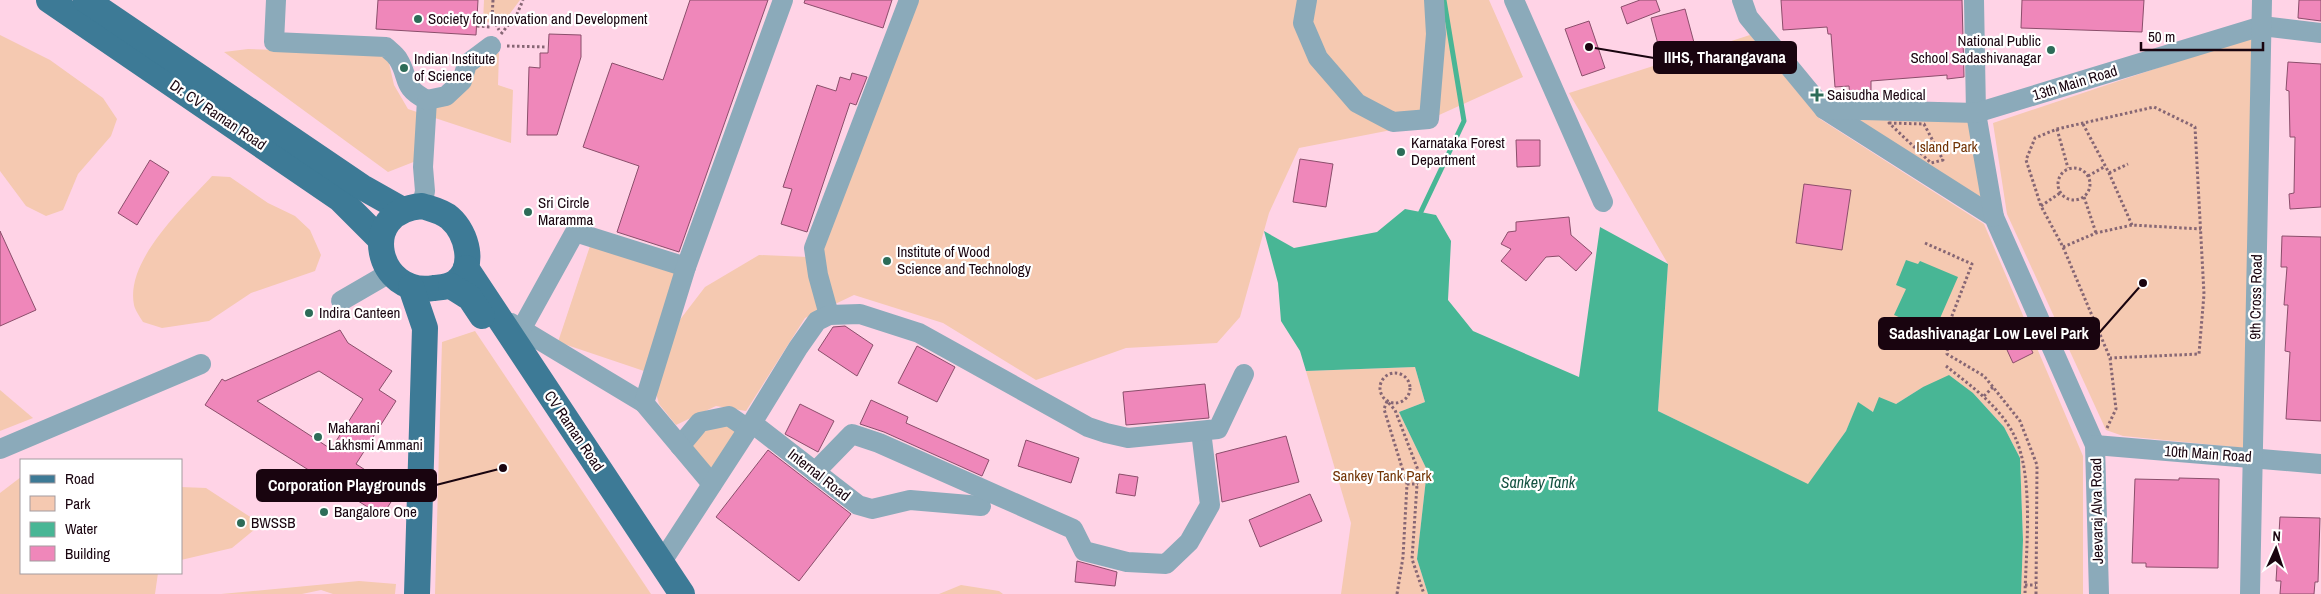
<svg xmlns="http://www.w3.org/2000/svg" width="2321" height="594" viewBox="0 0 2321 594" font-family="'Archivo Narrow',sans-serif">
<rect width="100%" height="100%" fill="#ffd3e6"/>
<!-- green -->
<g fill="#f5c9b1">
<path d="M484 0H520L503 23 483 22Z"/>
<path d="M913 0H1489L1523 77 1417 125 1299 148 1269 213 1240 317 1217 343 1126 348 1036 380 943 323 854 295 833 305 819 258Z"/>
<path d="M0 35 50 60 103 98 117 119 111 136 78 174 63 210 46 216 26 206 0 171Z"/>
<path d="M1750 35 1820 119 1984 224 2083 456V594H2021L2023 540 2020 458 2004 427 1973 393 1923 387 1896 404 1873 412 1858 403 1846 431 1808 485 1658 411 1668 264 1569 93Z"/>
<path d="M2253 36 2245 448 2123 436 2106 430 2007 214 1993 123Z"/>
<path d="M248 49 380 53 389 63 394 85 408 109 417 112 416 161 388 172 224 52Z"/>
<path d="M499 53 498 85 513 90 511 143 435 118 436 107C452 89 474 57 499 53Z"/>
<path d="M1824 109 1976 113 1994 217Z"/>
<path d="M212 176 230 177 268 203 295 216 310 230 321 255 315 271 251 293 209 321 162 328 143 322C140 317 135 310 134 305 125 260 184 207 212 176Z"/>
<path d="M591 243 678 273 644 371 558 342Z"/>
<path d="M759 255 808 257 822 310 805 318 746 411 716 406 676 425 659 404 654 386 669 334 705 287Z"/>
<path d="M475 331 651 594H435L442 342Z"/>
<path d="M1415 367 1425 402 1399 412 1427 470 1417 559 1428 594H1341L1351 523 1306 371Z"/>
<path d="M0 390 33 418 0 431Z"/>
<path d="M728 425 739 433 711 474 690 447 705 429Z"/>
<path d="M21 477V573H158L155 594H0V493Z"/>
<path d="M181 487 206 488 261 524 232 548 181 560Z"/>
<path d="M359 581 396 584 395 594H333L321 590 302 594H221Z"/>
<path d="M961 585 999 591 1003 594H939Z"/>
</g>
<!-- water -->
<g fill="#48b695">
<path d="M1405 209 1436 215 1451 241 1448 300 1473 331 1579 377 1600 227 1668 264 1658 411 1808 484 1846 431 1858 402 1873 412 1879 397 1896 404 1923 387 1949 375 1973 393 2004 427 2020 458 2023 540 2021 594H1428L1417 559 1427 470 1399 412 1425 402 1415 367 1306 371 1300 351 1281 321 1278 283 1264 231 1294 248 1377 232Z"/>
<path d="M1906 260 1918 264 1920 261 1958 277 1934 332 1894 315 1906 289 1896 285Z"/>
</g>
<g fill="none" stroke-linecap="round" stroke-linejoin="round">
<!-- stream -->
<path stroke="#48b695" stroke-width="5" d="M1418 218 1464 121 1444 0"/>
</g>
<!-- building -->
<g fill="#ef87ba" stroke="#8b4e6b" fill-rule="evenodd">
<path d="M378 0H478L476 35 376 29Z"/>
<path d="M690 0H768L679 252 617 232 639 166 583 147 612 63 663 80Z"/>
<path d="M805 0H892L883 28 804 3Z"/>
<path d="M1640 0H1656L1660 11 1627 24 1621 7Z"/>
<path d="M1781 0H1962L1964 77 1947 79V75L1871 81V98H1850L1849 86 1835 87 1831 34H1828L1827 27 1783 30Z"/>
<path d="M2022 0H2144L2142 32 2021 28Z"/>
<path d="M2299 0H2321V21L2298 18Z"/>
<path d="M1685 9 1696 50 1662 59 1651 18Z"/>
<path d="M1589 21 1605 68 1582 76 1565 29Z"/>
<path d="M549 34 581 35V57L557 135H527L529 67 540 68V53H548Z"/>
<path d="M2288 62 2321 64V207L2290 209 2289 194 2294 193 2295 137H2290L2289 91 2286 90Z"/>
<path d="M852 73 867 77 856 105 850 103 807 232 781 224 792 189 783 187 817 85 836 91 840 77 850 80Z"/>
<path d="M1516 140H1540V166L1517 167Z"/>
<path d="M1300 159 1333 164 1326 207 1293 202Z"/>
<path d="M150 160 169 172 137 225 118 213Z"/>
<path d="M1804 184 1851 190 1842 250 1796 243Z"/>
<path d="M1569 217 1571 235 1592 253 1576 271 1559 256 1546 257 1526 281 1501 261 1511 249 1501 244 1508 232 1516 231V222Z"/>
<path d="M0 231 36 310 0 326Z"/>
<path d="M2282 236 2321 237V421L2286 419 2290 352 2285 351 2288 305H2284L2287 267H2281Z"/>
<path d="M845 326 873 345 857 376 818 350 833 327Z"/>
<path d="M2022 329 2033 353 2013 363 2002 339Z"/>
<path d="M340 330 348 343 392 371 379 390 396 401 356 464 398 491 382 516 205 405 222 379 225 381ZM319 371 363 399 331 449 257 401Z"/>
<path d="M917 346 955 367 937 402 898 383Z"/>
<path d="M1205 384 1209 418 1126 425 1123 392Z"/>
<path d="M871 400 908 417 906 423 989 460 982 476 884 432 860 424Z"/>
<path d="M800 404 834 421 818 452 785 434Z"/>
<path d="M1286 436 1299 482 1222 502 1216 454Z"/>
<path d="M1026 440 1079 458 1071 483 1018 466Z"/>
<path d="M768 450 851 514 799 581 716 517Z"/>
<path d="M1119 474 1138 477 1135 496 1116 493Z"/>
<path d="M2179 478 2219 479 2218 568 2146 567V563H2132L2135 479 2179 480Z"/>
<path d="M1310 494 1322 521 1260 547 1249 520Z"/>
<path d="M2280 517 2320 518 2318 582H2315L2314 594H2280L2281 581H2276Z"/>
<path d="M1077 561 1117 572 1115 586 1075 582Z"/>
</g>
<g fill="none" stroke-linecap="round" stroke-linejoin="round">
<!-- path -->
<g stroke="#866674" stroke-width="3" stroke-dasharray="2.5 2.5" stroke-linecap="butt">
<path d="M493 0 492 18 499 30"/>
<path d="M477 26 491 27"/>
<path d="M501 34 517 14 523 0"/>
<path d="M507 46 547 47"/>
<path d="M417 58 450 59"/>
<path d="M1889 123 1924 124 1943 160 1931 163Z"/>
<path d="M2083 124 2109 173 2132 225"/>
<path d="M2057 129 2068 168"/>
<circle cx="2074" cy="184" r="16"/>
<path d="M2109 173 2128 164"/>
<path d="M2088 176 2104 167"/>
<path d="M2084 197 2096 233"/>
<path d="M2041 206 2060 193"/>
<path d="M1925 243 1972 264 1950 321 1947 354 1984 376 1993 387 2020 421 2037 465 2036 594"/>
<path d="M2063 247 2096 233 2132 225 2201 229"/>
<path d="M1946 366C1971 386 2001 407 2015 437 2034 478 2026 549 2025 594"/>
<circle cx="1395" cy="388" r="15"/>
<path d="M1984 396 1993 387"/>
<path d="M2107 428 2116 409 2110 358 2063 247 2041 206 2026 160 2035 138 2057 129 2154 107 2195 127 2204 294 2199 354 2110 358"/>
<path d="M1407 484H1418"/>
<path d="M2025 585H2036"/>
<path d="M1397 594 1403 557 1407 484 1384 409 1387 401 1395 410 1418 470 1412 559 1424 594"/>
</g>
<!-- minor -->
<g stroke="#8baaba" stroke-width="20">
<path d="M276 0 274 42 386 47C390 51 395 54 398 59 410 78 401 87 427 100L423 167 425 191 422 206"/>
<path d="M1307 0 1303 23 1318 58 1357 103 1393 122 1429 119 1436 34 1434 0"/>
<path d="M1514 0 1603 202"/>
<path d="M1742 0 1748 17 1824 109 1994 217 2095 445 2099 594"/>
<path d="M1974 0 1976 113 1994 217"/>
<path d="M427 100 446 96 462 81 467 64 491 46"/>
<path d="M1824 109 1976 113 2262 26 2321 33"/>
<path d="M341 301 391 272"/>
<path d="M829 315 818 275 814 248 909 0"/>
<path d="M511 323 644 403"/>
<path d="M522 328 575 232 686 267"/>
<path d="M752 423 858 505 872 509 910 500 981 506"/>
<path d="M2095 445 2321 464"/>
<path d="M680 446 700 422 729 416 748 429"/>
<path d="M0 449 201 364"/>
<path d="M815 472 852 434 879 443 1073 529 1084 551 1127 562 1166 564 1189 542 1210 505 1201 431"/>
<path d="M712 484 644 403 686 267 783 0"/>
<path d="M661 563 752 423 798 348 817 321 829 315 860 314 919 333 1088 427 1106 433 1128 438 1218 429 1244 374"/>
<path d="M2250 594 2262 0"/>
</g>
<!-- major -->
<g stroke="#3d7a96" stroke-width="26">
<path d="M49 0 340 199 380 239"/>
<path d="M86 0 362 187 401 209"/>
<path d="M422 206C431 209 442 211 450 218 467 233 476 267 456 282 449 287 442 287 434 288 377 298 356 211 422 206Z"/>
<path d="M466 268 682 594"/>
<path d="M451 286 470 298 482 316"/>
<path d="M411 287 425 328 417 594"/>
</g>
</g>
<!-- markers -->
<g fill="#2d6c58" stroke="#fff" stroke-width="2">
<circle cx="418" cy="19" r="5"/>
<circle cx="2051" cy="50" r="5"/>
<circle cx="404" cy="68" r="5"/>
<path d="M1814.5 87.5h5v5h5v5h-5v5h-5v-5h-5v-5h5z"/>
<circle cx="1401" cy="152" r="5"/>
<circle cx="528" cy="212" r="5"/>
<circle cx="887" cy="261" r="5"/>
<circle cx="309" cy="313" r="5"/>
<circle cx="318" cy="437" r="5"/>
<circle cx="324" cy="512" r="5"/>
<circle cx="241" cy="523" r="5"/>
</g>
<g text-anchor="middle" stroke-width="4.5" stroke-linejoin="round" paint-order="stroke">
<!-- poi labels -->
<g font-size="15" fill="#19040f" stroke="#fff" text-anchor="start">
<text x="428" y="24">Society for Innovation and Development</text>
<text x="2041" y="46" text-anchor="end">National Public<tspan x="2041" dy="17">School Sadashivanagar</tspan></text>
<text x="414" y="64">Indian Institute<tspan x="414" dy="17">of Science</tspan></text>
<text x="1827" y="100">Saisudha Medical</text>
<text x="1411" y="148">Karnataka Forest<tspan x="1411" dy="17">Department</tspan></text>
<text x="538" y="208">Sri Circle<tspan x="538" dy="17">Maramma</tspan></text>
<text x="897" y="257">Institute of Wood<tspan x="897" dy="17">Science and Technology</tspan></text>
<text x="319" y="318">Indira Canteen</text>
<text x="328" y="433">Maharani<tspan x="328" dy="17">Lakhsmi Ammani</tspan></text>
<text x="334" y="517">Bangalore One</text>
<text x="251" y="528">BWSSB</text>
</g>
<!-- street labels -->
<g font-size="15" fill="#19040f" stroke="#fff">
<text transform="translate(2075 83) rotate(-17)" y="5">13th Main Road</text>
<text transform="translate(218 115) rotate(34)" y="5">Dr. CV Raman Road</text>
<text transform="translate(2256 297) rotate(-89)" y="5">9th Cross Road</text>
<text transform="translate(574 431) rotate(56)" y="5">CV Raman Road</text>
<text transform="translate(2208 454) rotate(4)" y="5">10th Main Road</text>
<text transform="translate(819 475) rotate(38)" y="5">Internal Road</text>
<text transform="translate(2097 511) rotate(-91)" y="5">Jeevaraj Alva Road</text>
</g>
<!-- park labels -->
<g font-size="15" fill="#723405" stroke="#fff">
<text x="1947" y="152">Island Park</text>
<text x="1382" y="481">Sankey Tank Park</text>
</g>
<!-- water labels -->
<g font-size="16" font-style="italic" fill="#165342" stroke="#fff">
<text x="1538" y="488">Sankey Tank</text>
</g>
</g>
<!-- callouts -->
<path fill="none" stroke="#19040f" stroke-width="2" d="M1589 47L1654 58M2143 283L2099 333M503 468L436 485"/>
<g fill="#19040f" stroke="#fff" stroke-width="2">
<circle cx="1589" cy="47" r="5"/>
<circle cx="2143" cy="283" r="5"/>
<circle cx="503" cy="468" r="5"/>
</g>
<g fill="#19040f" stroke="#19040f" stroke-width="2">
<rect x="1654" y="42" width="142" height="31" rx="5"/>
<rect x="1879" y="318" width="220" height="31" rx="5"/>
<rect x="257" y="470" width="179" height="31" rx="5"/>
</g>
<g font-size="16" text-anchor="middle" font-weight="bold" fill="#fff">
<text x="1725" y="63">IIHS, Tharangavana</text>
<text x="1989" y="339">Sadashivanagar Low Level Park</text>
<text x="347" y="491">Corporation Playgrounds</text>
</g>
<!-- legend -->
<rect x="20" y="459" width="162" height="115" fill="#ffffff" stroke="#a39b9f"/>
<rect x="30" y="475" width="25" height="8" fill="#3d7a96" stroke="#a39b9f"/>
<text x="65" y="484" font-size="15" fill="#19040f">Road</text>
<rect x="30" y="496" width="25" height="15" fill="#f5c9b1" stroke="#a39b9f"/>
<text x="65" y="509" font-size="15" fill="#19040f">Park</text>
<rect x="30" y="522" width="25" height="15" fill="#48b695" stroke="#a39b9f"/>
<text x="65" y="534" font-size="15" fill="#19040f">Water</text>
<rect x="30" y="546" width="25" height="15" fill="#ef87ba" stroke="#a39b9f"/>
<text x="65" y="559" font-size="15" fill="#19040f">Building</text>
<!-- north arrow -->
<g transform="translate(2276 549) rotate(3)" stroke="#ffffff" stroke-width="4" paint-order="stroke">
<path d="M0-4L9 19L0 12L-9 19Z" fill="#19040f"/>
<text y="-8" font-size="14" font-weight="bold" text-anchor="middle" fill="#19040f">N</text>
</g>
<!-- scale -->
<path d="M2141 42v8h122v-8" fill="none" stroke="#19040f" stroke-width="2.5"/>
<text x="2148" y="42" font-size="15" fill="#19040f" stroke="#ffffff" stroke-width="4" paint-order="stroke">50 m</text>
</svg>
